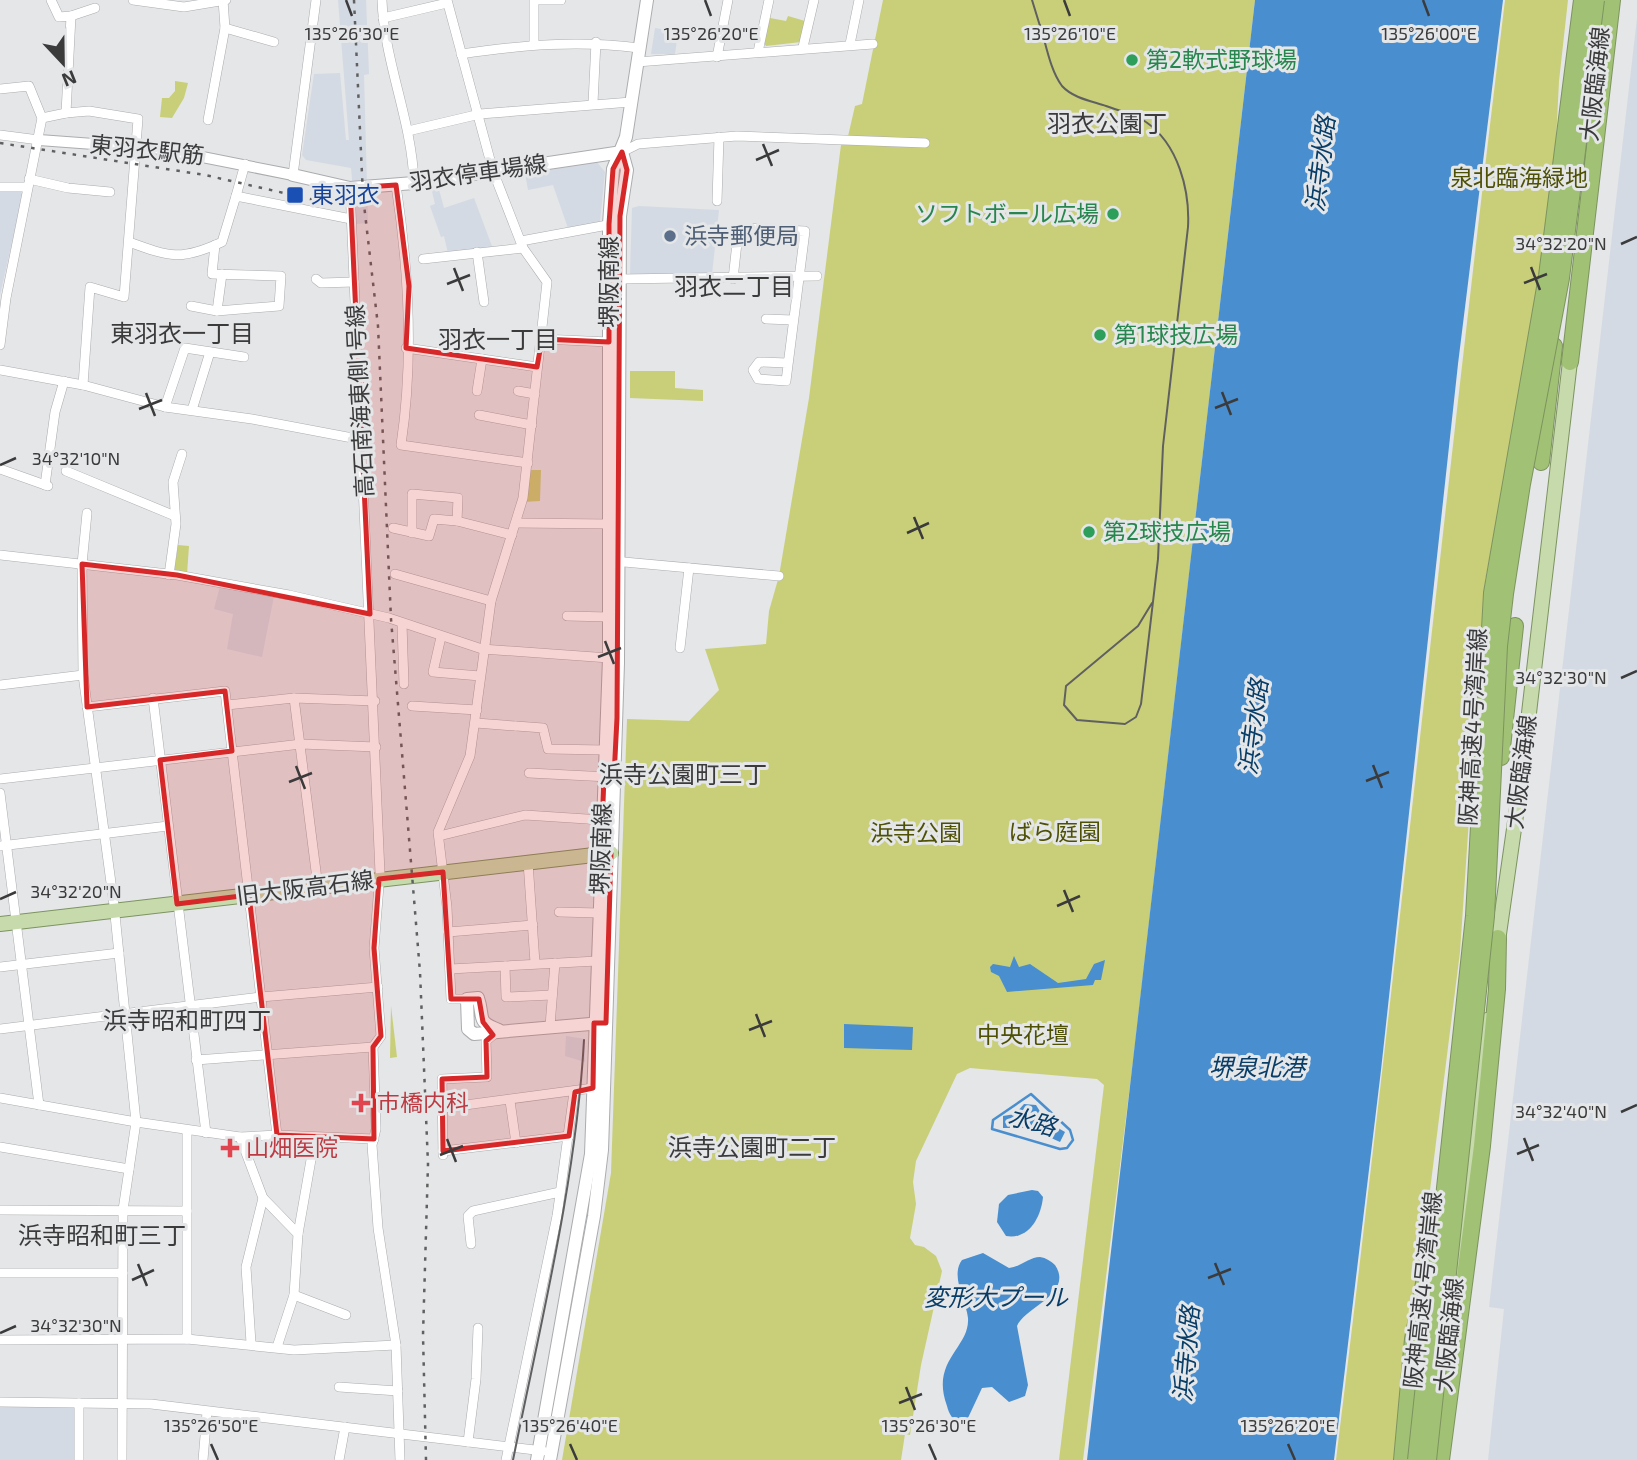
<svg xmlns="http://www.w3.org/2000/svg" width="1637" height="1460" viewBox="0 0 1637 1460" font-family="'Exo 2','Noto Sans JP',sans-serif">
<rect width="100%" height="100%" fill="#e4e6e8"/>
<!-- built -->
<g fill="#d4dae3">
<path d="M338 0H366L369 74 364 75 368 223 356 224 351 168 306 160 302 155 314 74 340 73 346 140H349Z"/>
<path d="M1637 18V1460H1488L1504 1309 1489 1307Z"/>
<path d="M655 28 678 32 675 54H651Z"/>
<path d="M596 161 605 172 600 222 568 228 553 185 528 190 525 173Z"/>
<path d="M438 186 444 208 474 198 493 249 448 253 444 236 441 237 430 206 435 204 431 187Z"/>
<path d="M0 189 20 191 23 194 0 295Z"/>
<path d="M639 206 719 210 712 274H630L632 208Z"/>
<path d="M220 586 274 596 262 657 227 649 233 614 214 609Z"/>
<path d="M566 1036 585 1039V1062L565 1056Z"/>
<path d="M0 1402 79 1403V1460H0Z"/>
</g>
<!-- green -->
<g fill="#c9cf78">
<path d="M883 0H1255L1133 1062 1083 1460H1059L1104 1085 1097 1079 970 1068 957 1074 916 1161 913 1182 916 1204 910 1238 915 1245 924 1247 936 1256 942 1271 921 1365 910 1435 905 1434 901 1460H562L611 1173 627 719 689 721 719 690 705 649 766 644 769 611 779 576 809 398 841 145H846L855 106 862 104Z"/>
<path d="M1505 0H1568L1559 81 1554 182 1526 358 1485 582 1460 952 1396 1460H1336C1396 974 1446 486 1505 0Z"/>
<path d="M788 16 805 21 801 42 766 46 764 43 770 18 786 21Z"/>
<path d="M175 81 188 83 184 98 172 118 160 117 162 98H169L175 91Z"/>
<path d="M630 371H675V388L703 390V401L630 398Z"/>
<path d="M530 470H541L540 501 523 502Z"/>
<path d="M178 545 189 546 187 574 174 573Z"/>
<path d="M391 1006 397 1057 390 1058Z"/>
</g>
<!-- water -->
<g fill="#498ecf">
<path d="M1255 0H1503L1458 364 1381 1070 1334 1460H1087Z"/>
<path d="M1014 956 1019 967 1030 964 1058 983 1086 979 1094 964 1105 960 1101 980H1095L1093 985 1007 992 999 976 991 972 990 967 993 964 1010 967Z"/>
<path d="M844 1024 913 1027 912 1050 844 1048Z"/>
<path d="M1024 1104 1036 1105 1046 1121 1065 1132 1060 1142 1029 1128H1003V1116L1015 1114Z"/>
<path d="M1032 1190 1038 1191 1043 1197C1041 1217 1029 1240 1006 1236L997 1222 999 1204 1008 1195Z"/>
<path d="M983 1253 1009 1268C1021 1267 1029 1257 1040 1257 1046 1258 1051 1261 1055 1265 1074 1294 1025 1307 1017 1326L1028 1385 1025 1396 1009 1402 992 1387 982 1388 967 1420 959 1424C953 1420 949 1414 947 1406 930 1360 970 1348 968 1318 966 1300 950 1276 962 1260Z"/>
</g>
<g fill="none" stroke-linecap="round" stroke-linejoin="round">
<!-- stream -->
<path stroke="#498ecf" stroke-width="2.5" d="M1031 1094 1070 1130 1073 1140 1067 1148 1060 1149 992 1129 993 1120Z"/>
<!-- minor casing -->
<g stroke="#abacae" stroke-width="10">
<g id="minor">
<path d="M133 0 184 7 226 0"/>
<path d="M382 0C384 62 412 120 414 183"/>
<path d="M447 0 493 171 523 248 547 282 523 498 491 601 470 756 438 832 447 907 451 999H467"/>
<path d="M540 0H561"/>
<path d="M71 16 95 8"/>
<path d="M383 18 447 3"/>
<path d="M225 28 274 42"/>
<path d="M534 43V0"/>
<path d="M850 44 859 0"/>
<path d="M803 47 814 0"/>
<path d="M758 52 769 0"/>
<path d="M461 54C522 45 578 40 639 48"/>
<path d="M717 57 728 0"/>
<path d="M637 62 873 44"/>
<path d="M0 89 29 86 42 118 6 298 0 345"/>
<path d="M593 103 596 42"/>
<path d="M66 113 89 111 138 119 124 297 90 287 83 385"/>
<path d="M42 118 66 113 71 16 59 17 51 0"/>
<path d="M208 120 225 28 223 0"/>
<path d="M408 131 480 114 631 102"/>
<path d="M0 135 39 140"/>
<path d="M622 152 638 144 737 136 925 143"/>
<path d="M293 175 316 0"/>
<path d="M29 179 68 188 110 192"/>
<path d="M396 185C409 271 414 358 401 445L528 463"/>
<path d="M0 187H27"/>
<path d="M350 188 380 873 374 948 381 1036 373 1047 376 1129 372 1145 378 1228 396 1345 400 1460"/>
<path d="M236 196 245 164"/>
<path d="M717 201 719 137"/>
<path d="M521 241 613 224"/>
<path d="M129 242C170 257 181 261 222 242L236 196 351 219"/>
<path d="M477 252 484 302"/>
<path d="M423 259 523 248"/>
<path d="M316 279 321 283 354 282"/>
<path d="M621 279 817 276"/>
<path d="M733 279 738 234 744 228 805 231 786 381 758 379 753 370 759 362 787 363"/>
<path d="M191 306 217 311 279 306 281 276 212 274 215 245"/>
<path d="M217 311 222 274"/>
<path d="M766 319 793 320"/>
<path d="M542 339 609 342"/>
<path d="M406 348 537 367"/>
<path d="M0 370 83 385 165 407 252 419 363 440"/>
<path d="M477 391 482 359"/>
<path d="M518 391 535 394"/>
<path d="M165 407 185 348 244 357"/>
<path d="M192 410 210 352"/>
<path d="M479 415 532 425"/>
<path d="M0 469 48 486"/>
<path d="M66 471 175 516"/>
<path d="M45 485 55 412 64 381"/>
<path d="M87 513 82 564 83 675 114 905 136 1122 123 1210 122 1460"/>
<path d="M516 523 610 524"/>
<path d="M393 528 429 536 434 519 457 521 512 535"/>
<path d="M412 533V494L458 498 457 521"/>
<path d="M0 555 177 575 289 595 389 618 482 649 609 658"/>
<path d="M613 561 779 576"/>
<path d="M395 574 491 601"/>
<path d="M169 575 176 524 173 482 182 454"/>
<path d="M567 616 609 617"/>
<path d="M402 624 404 684"/>
<path d="M441 637 433 672 480 676"/>
<path d="M680 648 689 568"/>
<path d="M0 685 83 675"/>
<path d="M153 698 206 1133"/>
<path d="M294 698 318 887"/>
<path d="M227 705 294 698 375 701"/>
<path d="M412 706 477 710"/>
<path d="M87 707 225 691 277 1135"/>
<path d="M476 723 515 726"/>
<path d="M516 726 543 728 548 749 605 750"/>
<path d="M529 773 609 777"/>
<path d="M0 779 301 744 376 747"/>
<path d="M0 793 39 1105"/>
<path d="M439 836 525 815 602 820"/>
<path d="M0 846 168 826"/>
<path d="M528 862 535 963"/>
<path d="M559 912 599 913"/>
<path d="M448 932 533 925"/>
<path d="M505 966 506 997 552 995"/>
<path d="M0 967 119 953"/>
<path d="M450 969 597 961"/>
<path d="M550 1026 555 963"/>
<path d="M0 1029 261 997 378 987"/>
<path d="M196 1060 373 1047"/>
<path d="M0 1098 136 1122 240 1137 277 1135 374 1139"/>
<path d="M510 1101 516 1143"/>
<path d="M443 1108 593 1088"/>
<path d="M240 1137 263 1198 298 1234 294 1295 277 1347"/>
<path d="M0 1147 129 1169"/>
<path d="M443 1151 569 1136"/>
<path d="M443 1155 442 1079 487 1077 486 1041 498 1031"/>
<path d="M0 1210 187 1211"/>
<path d="M298 1234 315 1137"/>
<path d="M471 1244 468 1216 473 1211 560 1192"/>
<path d="M0 1273H123"/>
<path d="M294 1295 346 1315"/>
<path d="M187 1339V1131"/>
<path d="M0 1340 187 1339 294 1350 396 1345"/>
<path d="M251 1343 246 1267 263 1198"/>
<path d="M339 1387 398 1391"/>
<path d="M0 1402 151 1404 543 1451"/>
<path d="M79 1403V1460"/>
<path d="M468 1442 476 1379 478 1328"/>
<path d="M203 1460 207 1412"/>
<path d="M339 1460 345 1427"/>
<path d="M506 1460 557 1216 574 1092"/>
</g>
</g>
<!-- tertiary casing -->
<g stroke="#abacae" stroke-width="12">
<path id="tertiary" d="M39 140 162 149 293 175"/>
</g>
<!-- secondary casing -->
<g stroke="#abacae" stroke-width="14">
<g id="secondary">
<path d="M293 175 350 188 414 183 622 152"/>
<path d="M499 1030C475 1021 485 1018 478 998L467 999 468 1029 474 1034 602 1023"/>
<path d="M537 1460 591 1154 609 658V224L613 169 626 137 647 0"/>
<path d="M550 1460 594 1216 602 1150 618 663 620 216 627 170 622 152"/>
</g>
</g>
<!-- primary casing -->
<g stroke="#7d9360" stroke-width="16">
<g id="primary">
<path d="M0 924 611 853"/>
<path d="M1497 948 1522 773 1571 353"/>
<path d="M1456 1271 1487 1020"/>
</g>
</g>
<!-- motorway casing -->
<g stroke="#7d9360" stroke-width="18">
<g id="motorway">
<path d="M1570 362 1612 0"/>
<path d="M1541 462 1554 346"/>
<path d="M1501 757 1515 626"/>
<path d="M1402 1460 1413 1339 1430 1253"/>
<path d="M1441 1460 1482 1146 1497 989 1498 938"/>
</g>
</g>
<!-- minor -->
<use href="#minor" stroke="#fff" stroke-width="9"/>
<!-- tertiary -->
<use href="#tertiary" stroke="#fff" stroke-width="10"/>
<!-- secondary -->
<use href="#secondary" stroke="#fff" stroke-width="12"/>
<!-- primary -->
<use href="#primary" stroke="#c7daac" stroke-width="14"/>
<!-- motorway -->
<use href="#motorway" stroke="#a1c274" stroke-width="16"/>
<!-- tram -->
<g stroke="#606061" stroke-width="2">
<path d="M1032 0 1040 26"/>
<path d="M1040 25C1046 44 1050 70 1062 86 1073 98 1091 101 1106 106 1119 111 1135 114 1146 122 1178 144 1190 190 1188 227L1163 446 1158 559 1141 704 1136 717 1125 724 1077 720 1064 705 1066 686 1138 626 1152 603"/>
<path d="M513 1460C541 1321 576 1182 584 1040"/>
</g>
<!-- rail -->
<g stroke="#606061" stroke-width="2.5" stroke-dasharray="3.5 7" stroke-linecap="butt">
<path d="M354 0 363 196 378 326 391 619 420 972 428 1164 423 1335 426 1460"/>
<path d="M0 143 205 175 319 201"/>
</g>
<!-- motorway-bridge casing -->
<g stroke="#7d9360" stroke-width="18" stroke-linecap="butt">
<g id="motorway-bridge">
<path d="M1416 1460 1474 916 1492 593 1547 276 1582 0"/>
<path d="M1428 1460 1486 916 1499 646 1505 594 1522 484 1561 278 1596 0"/>
</g>
</g>
<!-- motorway-bridge -->
<use href="#motorway-bridge" stroke="#a1c274" stroke-width="16"/>
</g>
<!-- marked area -->
<path fill="#d62828" fill-opacity="0.2" stroke="#d62828" stroke-width="5" stroke-linejoin="round" d="M622 152 627 170 620 216 617 718 614 777H604L601 853H611L606 1023H594L593 1088 575 1092 569 1136 443 1151 442 1079 487 1077 486 1041 493 1035 483 1022 479 999H451L443 872 379 879 374 948 381 1036 373 1047 374 1139 277 1135 249 895 177 904 160 760 232 751 225 691 87 707 82 564 177 575 370 614 350 188 396 185 409 286 406 348 537 367 542 339 609 342V224L613 169Z"/>
<!-- ticks -->
<path fill="none" stroke="#3b3b3c" stroke-width="2.5" d="M346 0 352 16M705 0 711 16M1064 0 1070 16M1423 0 1429 16M763 144 772 166M756 160 779 150M1621 244 1637 237M1531 267 1540 290M454 268 463 291M1524 283 1547 274M447 284 470 275M1222 392 1231 415M146 393 155 416M1215 408 1238 399M139 409 162 400M0 465 16 458M914 517 923 539M907 533 929 523M605 641 614 664M598 657 621 648M1621 678 1637 671M1373 765 1382 788M296 766 305 789M1366 781 1389 772M289 782 312 773M1064 890 1073 912M0 899 16 892M1057 906 1080 896M756 1014 765 1037M749 1030 772 1021M1621 1112 1637 1105M1524 1138 1533 1161M447 1139 456 1162M1517 1154 1539 1145M440 1155 463 1146M1215 1263 1224 1285M138 1264 147 1286M1208 1278 1231 1269M132 1280 154 1270M0 1333 16 1326M906 1387 915 1410M899 1403 922 1394M211 1444 218 1460M570 1444 577 1460M929 1444 936 1460M1288 1444 1295 1460"/>
<!-- markers -->
<g fill="#2e9e5b" stroke="#e4e6e8" stroke-width="2.5">
<circle cx="1132" cy="60" r="7"/>
<circle cx="1113" cy="214" r="7"/>
<circle cx="1100" cy="335" r="7"/>
<circle cx="1089" cy="532" r="7"/>
</g>
<rect fill="#1a4fb4" stroke="#e4e6e8" stroke-width="2.5" x="286" y="186" width="18" height="18" rx="3.5"/>
<circle fill="#5c6f8a" stroke="#e4e6e8" stroke-width="2.5" cx="670" cy="236" r="7"/>
<g fill="#e0444e" stroke="#e4e6e8" stroke-width="2.5">
<path d="M357.5 1092.5h7v7h7v7h-7v7h-7v-7h-7v-7h7z"/>
<path d="M226.5 1137.5h7v7h7v7h-7v7h-7v-7h-7v-7h7z"/>
</g>
<g text-anchor="middle" stroke-width="6" stroke-linejoin="round" paint-order="stroke">
<!-- leisure labels -->
<g font-size="23" fill="#27864d" stroke="#e4e6e8" text-anchor="start">
<text x="1146" y="68">第2軟式野球場</text>
<text x="1099" y="222" text-anchor="end">ソフトボール広場</text>
<text x="1114" y="343">第1球技広場</text>
<text x="1103" y="540">第2球技広場</text>
</g>
<!-- street labels -->
<g font-size="23" fill="#3b3b3c" stroke="#e4e6e8">
<text transform="translate(1595 84) rotate(-84)" y="8">大阪臨海線</text>
<text transform="translate(147 150) rotate(6)" y="8">東羽衣駅筋</text>
<text transform="translate(478 173) rotate(-8)" y="8">羽衣停車場線</text>
<text transform="translate(609 282) rotate(-90)" y="8">堺阪南線</text>
<text transform="translate(360 401) rotate(-93)" y="8">高石南海東側1号線</text>
<text transform="translate(1473 727) rotate(-87)" y="8">阪神高速4号湾岸線</text>
<text transform="translate(1521 772) rotate(-83)" y="8">大阪臨海線</text>
<text transform="translate(601 849) rotate(-88)" y="8">堺阪南線</text>
<text transform="translate(305 888) rotate(-7)" y="8">旧大阪高石線</text>
<text transform="translate(1423 1290) rotate(-84)" y="8">阪神高速4号湾岸線</text>
<text transform="translate(1449 1335) rotate(-84)" y="8">大阪臨海線</text>
</g>
<!-- park labels -->
<g font-size="23" fill="#4e5104" stroke="#e4e6e8">
<text x="1519" y="186">泉北臨海緑地</text>
<text x="1055" y="840">ばら庭園</text>
<text x="916" y="841">浜寺公園</text>
<text x="1023" y="1043">中央花壇</text>
</g>
<!-- transit labels -->
<g font-size="23" fill="#164399" stroke="#e4e6e8" text-anchor="start">
<text x="311" y="203">東羽衣</text>
</g>
<!-- service labels -->
<g font-size="23" fill="#4e5e75" stroke="#e4e6e8" text-anchor="start">
<text x="684" y="244">浜寺郵便局</text>
</g>
<!-- health labels -->
<g font-size="23" fill="#be3a42" stroke="#e4e6e8" text-anchor="start">
<text x="377" y="1111">市橋内科</text>
<text x="246" y="1156">山畑医院</text>
</g>
<!-- neighbourhood labels -->
<g font-size="24" fill="#3b3b3c" stroke="#e4e6e8">
<text x="1107" y="132">羽衣公園丁</text>
<text x="734" y="295">羽衣二丁目</text>
<text x="182" y="342">東羽衣一丁目</text>
<text x="498" y="348">羽衣一丁目</text>
<text x="683" y="783">浜寺公園町三丁</text>
<text x="187" y="1029">浜寺昭和町四丁</text>
<text x="752" y="1156">浜寺公園町二丁</text>
<text x="102" y="1244">浜寺昭和町三丁</text>
</g>
<!-- water labels -->
<g font-size="24" font-style="italic" fill="#083d68" stroke="#e4e6e8">
<text transform="translate(1321 164) rotate(-83)" y="8">浜寺水路</text>
<text transform="translate(1254 727) rotate(-83)" y="8">浜寺水路</text>
<text x="1257" y="1076">堺泉北港</text>
<text transform="translate(1032 1122) rotate(15)" y="8">水路</text>
<text x="996" y="1306">変形大プール</text>
<text transform="translate(1187 1354) rotate(-85)" y="8">浜寺水路</text>
</g>
</g>
<g font-size="18" text-anchor="middle" fill="#3b3b3c" stroke="#e4e6e8" stroke-width="6" stroke-linejoin="round" paint-order="stroke">
<text x="352" y="40">135°26'30"E</text>
<text x="711" y="40">135°26'20"E</text>
<text x="1070" y="40">135°26'10"E</text>
<text x="1429" y="40">135°26'00"E</text>
<text x="1561" y="250">34°32'20"N</text>
<text x="76" y="465">34°32'10"N</text>
<text x="1561" y="684">34°32'30"N</text>
<text x="76" y="898">34°32'20"N</text>
<text x="1561" y="1118">34°32'40"N</text>
<text x="76" y="1332">34°32'30"N</text>
<text x="211" y="1432">135°26'50"E</text>
<text x="570" y="1432">135°26'40"E</text>
<text x="929" y="1432">135°26'30"E</text>
<text x="1288" y="1432">135°26'20"E</text>
</g>
<!-- north arrow -->
<g transform="translate(63 63) rotate(158)" stroke="#e4e6e8" stroke-width="5" paint-order="stroke">
<path d="M0-5L12 26L0 18L-12 26Z" fill="#3b3b3c"/>
<text y="-10" font-size="19" font-weight="bold" text-anchor="middle" fill="#3b3b3c">N</text>
</g>
</svg>
